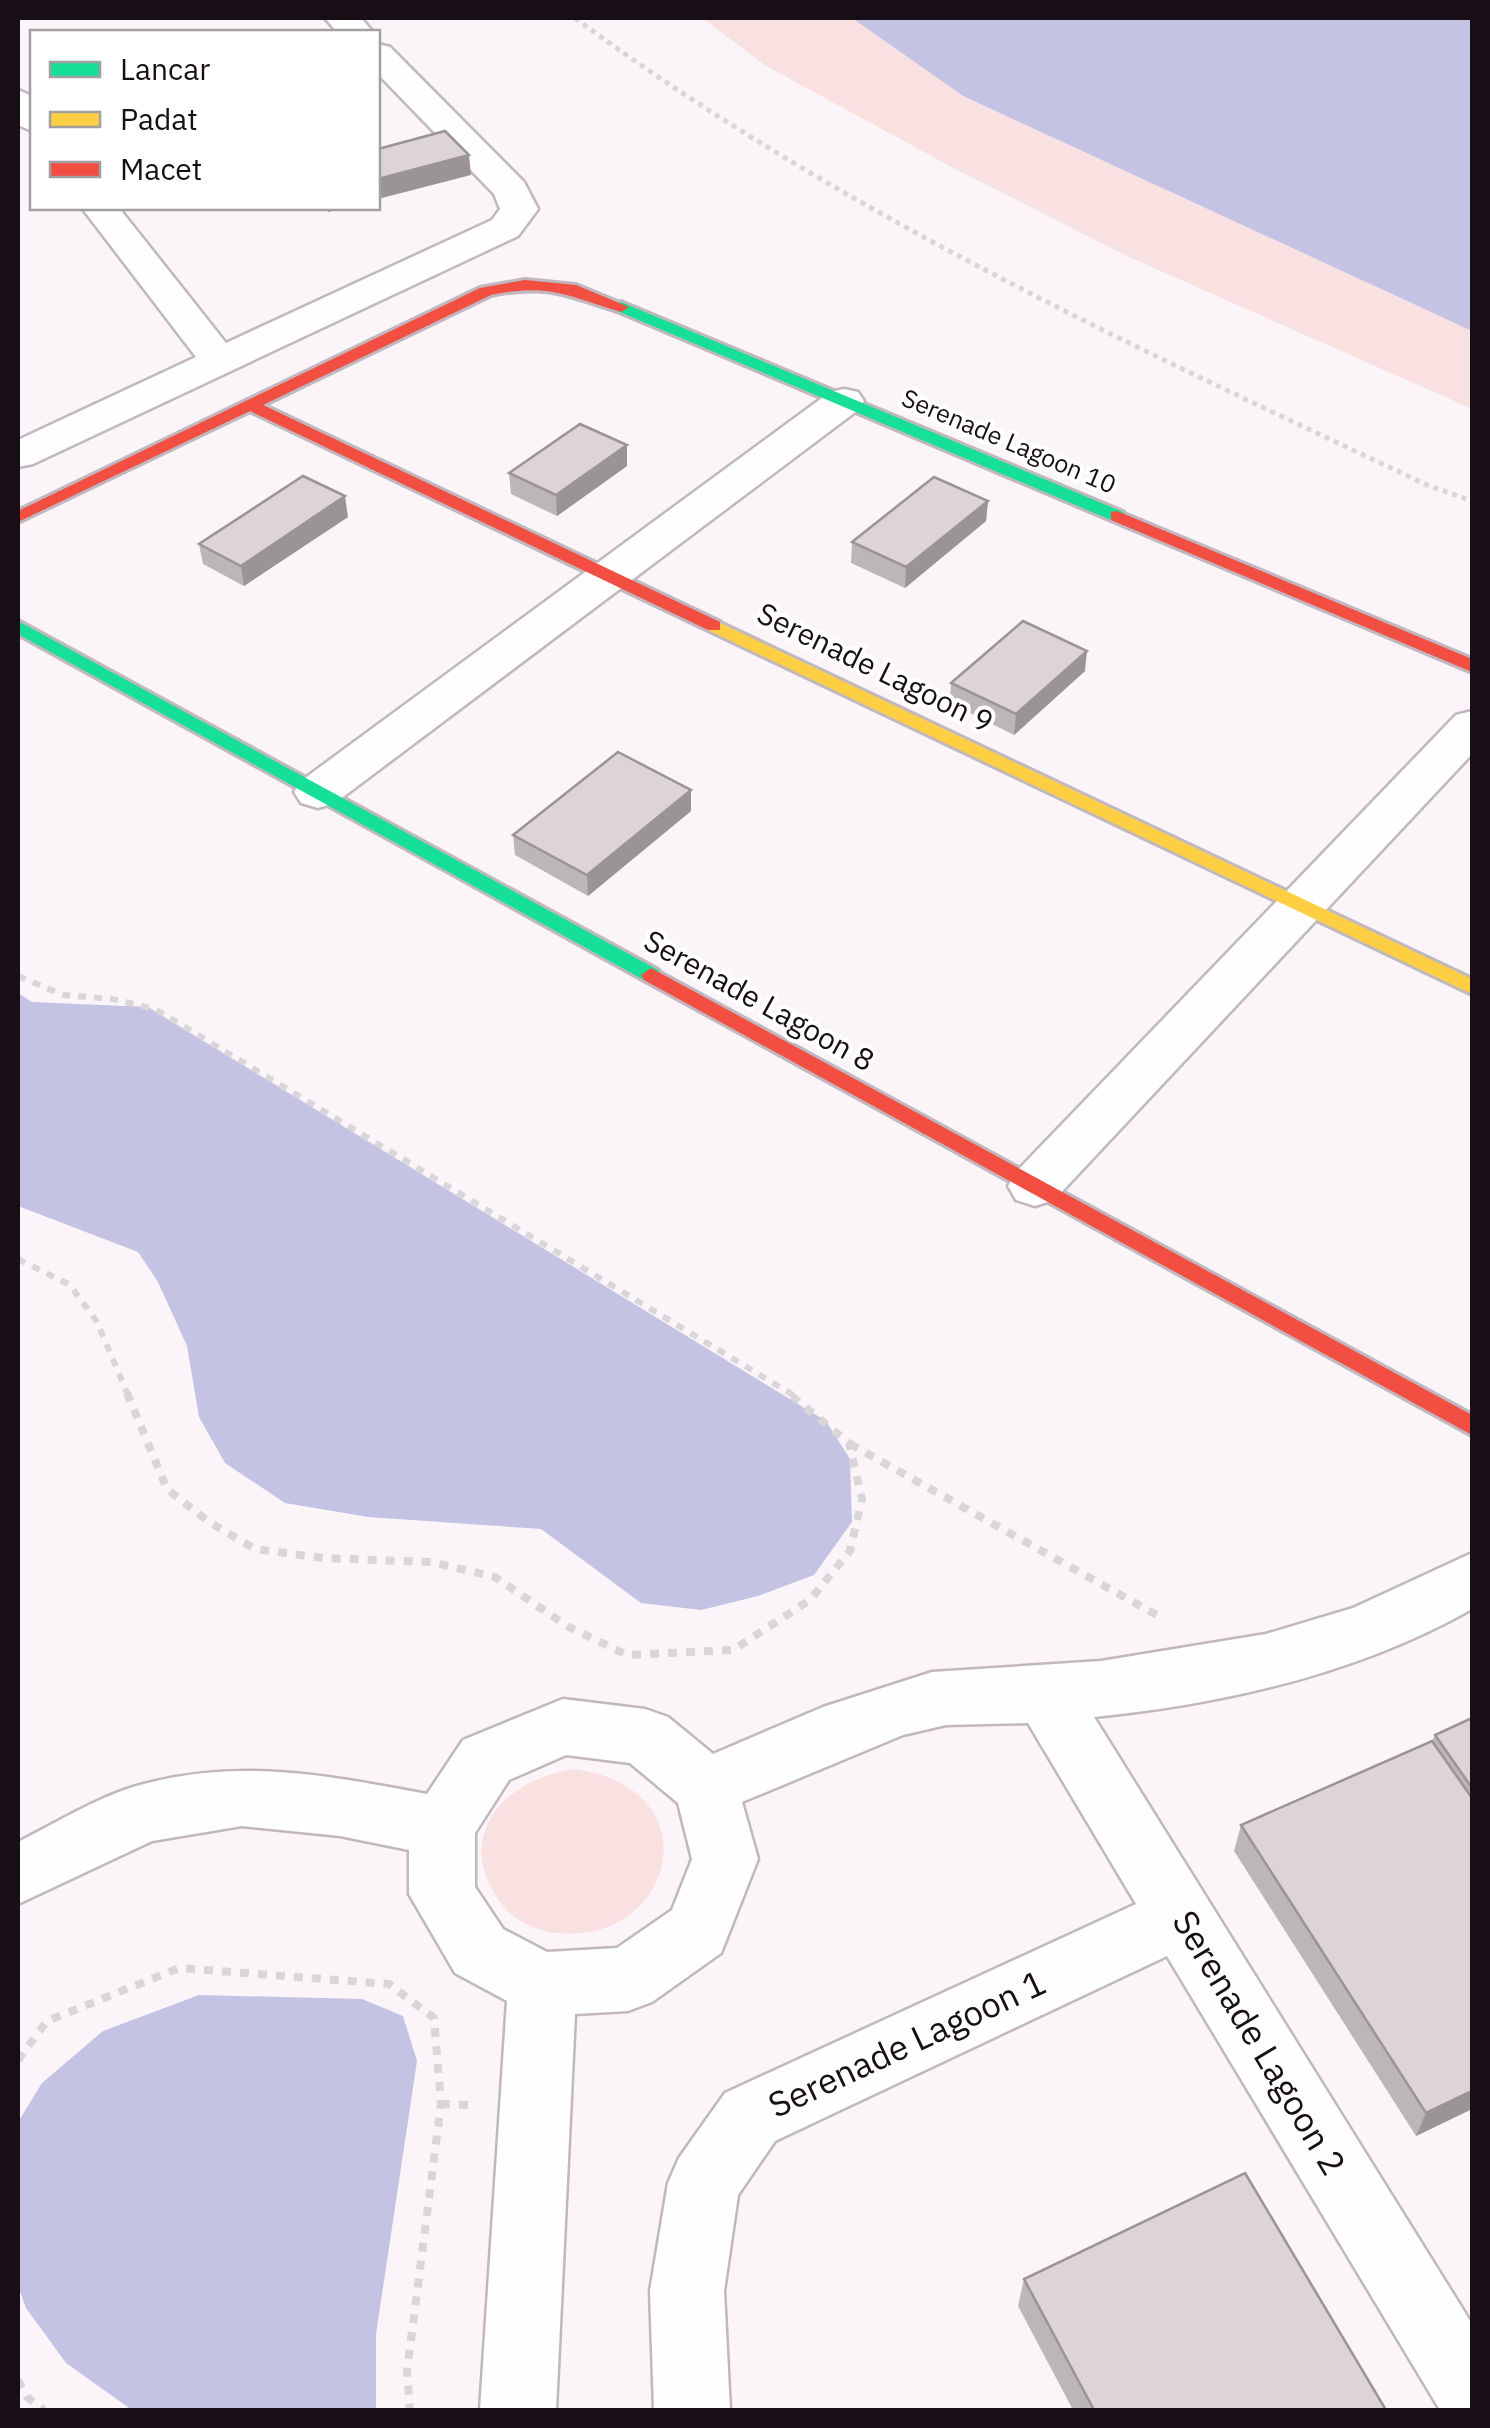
<svg xmlns="http://www.w3.org/2000/svg" width="1490" height="2428" viewBox="0 0 1490 2428" font-family="'IBM Plex Sans',sans-serif">
<rect width="100%" height="100%" fill="#fbf5f9"/>
<!-- green -->
<g fill="#f8e1e0">
<path d="M702 18H852L963 96 1472 331V409L1129 257 957 170 766 66Z"/>
<path d="M576 1769C719 1791 670 1952 550 1932 533 1929 515 1920 504 1907 449 1839 503 1778 576 1769Z"/>
</g>
<!-- water -->
<g fill="#c5c3e3">
<path d="M852 18H1472V331L963 96Z"/>
<path d="M18 993 32 1002 148 1007 826 1421 850 1459 852 1522 814 1575 758 1596 701 1610 641 1603 541 1529 368 1517 285 1503 225 1463 199 1417 187 1346 158 1282 138 1252 18 1206Z"/>
<path d="M199 1995 362 1999 403 2016 417 2061 376 2334V2410H132L66 2363 26 2308 18 2286V2122L42 2083 103 2031Z"/>
</g>
<g fill="none" stroke-linecap="round" stroke-linejoin="round">
<!-- street casing -->
<g stroke="#c0b8be" stroke-width="5">
<g id="street">
<path d="M325 18H361L373 32H337Z"/>
<path d="M378 44 390 47 524 182 538 209 518 236 33 464 18 467V440L196 357 82 208H119L226 343 492 220 500 209 494 194 378 74Z"/>
<path d="M18 90 32 96V131L18 125Z"/>
<path d="M844 389 858 392 864 401 858 410 335 803 318 808 301 803 294 792 301 781 830 392Z"/>
<path d="M1472 711V754L1054 1200 1035 1206 1016 1200 1008 1186 1016 1172 1456 715Z"/>
<path d="M1472 1553V1609C1357 1674 1224 1704 1094 1717L1472 2324V2410H1440L1167 1956 775 2141 738 2195 724 2291 730 2410H654L650 2291 668 2183 679 2158 725 2093 1136 1904 1028 1723 946 1725 903 1735 742 1802 758 1859 721 1953 652 2002 628 2011 575 2014 556 2410H480L507 2001 455 1973 409 1894V1850L340 1836 242 1826 152 1841 18 1904V1842C58 1822 100 1795 144 1784 240 1758 331 1776 427 1794L463 1740 563 1699 645 1709 668 1717 713 1754 823 1707 932 1672 1101 1661 1266 1634 1353 1608ZM566 1755 630 1763 678 1803 692 1859 672 1910 617 1948 547 1952 503 1929 475 1887V1833L509 1780Z"/>
</g>
</g>
<!-- fast casing -->
<g stroke="#c0b8be" stroke-width="6">
<g id="fast">
<path d="M621 302 1123 512 1126 516 1117 521 1111 520 615 310 613 307Z"/>
<path d="M18 621 658 970 661 975 658 980H644L18 634Z"/>
</g>
</g>
<!-- slow casing -->
<g stroke="#c0b8be" stroke-width="6">
<path id="slow" d="M714 620 1472 979V994L708 630 705 626Z"/>
</g>
<!-- jam casing -->
<g stroke="#c0b8be" stroke-width="6">
<g id="jam">
<path d="M525 280 576 285 629 307 621 312C567 296 550 283 491 295L263 405 720 622V630H708L250 411 18 522V511L480 288Z"/>
<path d="M1117 511 1472 659V672L1111 520V512Z"/>
<path d="M651 968 1472 1415V1435L644 980 641 975Z"/>
</g>
</g>
<!-- path-far2 -->
<path stroke="#d8d6d8" stroke-width="5" stroke-dasharray="5 5" stroke-linecap="butt" d="M575 18C836 211 1135 347 1427 485L1472 501"/>
<!-- path-far1 -->
<g stroke="#d8d6d8" stroke-width="6" stroke-dasharray="8 8" stroke-linecap="butt">
<path d="M18 976 63 995 113 999 155 1009 793 1395"/>
<path d="M18 1259 70 1285 97 1322 128 1395"/>
</g>
<!-- path -->
<g stroke="#d8d6d8" stroke-width="8" stroke-dasharray="9 9" stroke-linecap="butt">
<path d="M127 1393 167 1489 209 1522 255 1549 323 1558 431 1562 495 1577 567 1626 627 1655 733 1650 810 1600 850 1551 862 1499 849 1443 788 1393"/>
<path d="M850 1444 1162 1618"/>
<path d="M18 2060 47 2021 179 1968 389 1984 434 2018 441 2104 407 2371 410 2410"/>
<path d="M441 2104 470 2105"/>
<path d="M18 2380 27 2397 44 2410"/>
</g>
<!-- street -->
<use href="#street" fill="#fefefe" fill-rule="evenodd"/>
<!-- fast -->
<use href="#fast" fill="#16e098" fill-rule="evenodd"/>
<!-- slow -->
<use href="#slow" fill="#ffcf43" fill-rule="evenodd"/>
<!-- jam -->
<use href="#jam" fill="#f24e42" fill-rule="evenodd"/>
</g>
<!-- wall -->
<g fill="#bdb6b9">
<path d="M627 445V466L557 516 511 494 509 473Z"/>
<path d="M988 501 986 521 905 588 851 563 852 542Z"/>
<path d="M348 517 244 586 203 564 199 544Z"/>
<path d="M1085 671 1014 735 950 703 951 683Z"/>
<path d="M691 790V811L588 896 515 855 513 835Z"/>
<path d="M1472 1718V2109L1416 2136 1234 1851 1241 1825 1432 1741 1435 1735Z"/>
<path d="M1024 2279 1386 2410H1073L1018 2306Z"/>
</g>
<!-- shaded-wall -->
<g fill="#9a9496">
<path d="M469 155 471 175 378 199V179Z"/>
<path d="M328 208H344L328 212Z"/>
<path d="M627 445V466L557 516 556 495Z"/>
<path d="M345 496 348 517 244 586 241 566Z"/>
<path d="M988 501 986 521 905 588 906 567Z"/>
<path d="M1087 651 1085 671 1014 735 1016 714Z"/>
<path d="M691 790V811L588 896 587 875Z"/>
<path d="M1472 2091V2109L1416 2136 1426 2113Z"/>
</g>
<!-- building -->
<g fill="#dcd4d7" stroke="#9a9496" stroke-width="2.5">
<path d="M445 131 469 155 378 179V149Z"/>
<path d="M580 424 627 445 556 495 509 473Z"/>
<path d="M303 476 345 496 241 566 199 544Z"/>
<path d="M934 477 988 501 906 567 852 542Z"/>
<path d="M1023 621 1087 651 1016 714 951 683Z"/>
<path d="M618 752 691 790 587 875 513 835Z"/>
<path d="M1472 1718V1788L1435 1735Z"/>
<path d="M1432 1741 1472 1798V2091L1426 2113 1241 1825Z"/>
<path d="M1245 2173 1386 2410H1094L1024 2279Z"/>
</g>
<g text-anchor="middle" stroke-width="8" stroke-linejoin="round" paint-order="stroke">
<!-- far-street labels -->
<g font-size="25" fill="#170f15" stroke="#fff">
<text transform="translate(1009 441) rotate(23)" y="9">Serenade Lagoon 10</text>
</g>
<!-- street labels -->
<g font-size="30" fill="#170f15" stroke="#fff">
<text transform="translate(875 668) rotate(26)" y="10">Serenade Lagoon 9</text>
<text transform="translate(759 1001) rotate(29)" y="10">Serenade Lagoon 8</text>
</g>
<!-- near-street labels -->
<g font-size="35" fill="#170f15" stroke="#fff">
<text transform="translate(1259 2043) rotate(59)" y="12">Serenade Lagoon 2</text>
<text transform="translate(907 2044) rotate(-25)" y="12">Serenade Lagoon 1</text>
</g>
</g>
<!-- border -->
<rect width="1490" height="2428" fill="none" stroke="#170f15" stroke-width="40"/>
<!-- legend -->
<rect x="30" y="30" width="350" height="180" fill="#ffffff" stroke="#a29fa1" stroke-width="2.5"/>
<rect x="50" y="62" width="50" height="15" fill="#16e098" stroke="#a29fa1" stroke-width="2.5"/>
<text x="120" y="80" font-size="30" fill="#170f15">Lancar</text>
<rect x="50" y="112" width="50" height="15" fill="#ffcf43" stroke="#a29fa1" stroke-width="2.5"/>
<text x="120" y="130" font-size="30" fill="#170f15">Padat</text>
<rect x="50" y="162" width="50" height="15" fill="#f24e42" stroke="#a29fa1" stroke-width="2.5"/>
<text x="120" y="180" font-size="30" fill="#170f15">Macet</text>
</svg>
